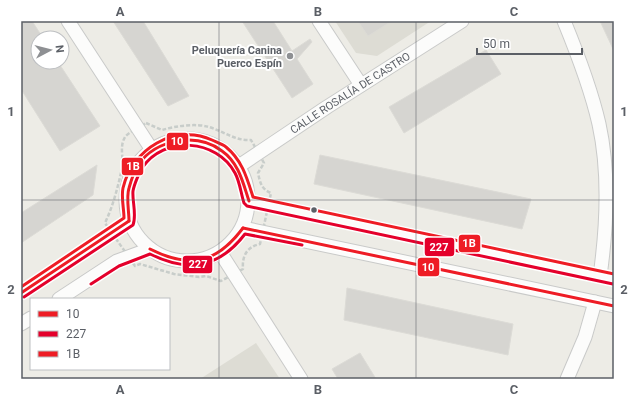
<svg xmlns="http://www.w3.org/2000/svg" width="635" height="400" viewBox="0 0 635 400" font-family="Roboto,sans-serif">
<rect width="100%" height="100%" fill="#edece6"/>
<!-- education -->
<g fill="#dddcd4">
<path d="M335 21H431L377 56 356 53Z"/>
<path d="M256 343 280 379H200Z"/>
</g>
<!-- building -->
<g fill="#d6d5d1" stroke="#dcdbd6">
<path d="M21 21H32L43 38H38V62H58L100 126 60 151 21 89Z"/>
<path d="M113 21H143L189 96 168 106Z"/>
<path d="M242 21H273L292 51 310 39 312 42 297 59 313 84 292 98Z"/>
<path d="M358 21H392L368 36Z"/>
<path d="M600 21H614V51Z"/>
<path d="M486 50 501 74 404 133 389 107Z"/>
<path d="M320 155 531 199 522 229 314 184Z"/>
<path d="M97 165 93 195 21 243V213Z"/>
<path d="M347 288 513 324 508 355 344 320Z"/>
<path d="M360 353 376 379H338L332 369Z"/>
</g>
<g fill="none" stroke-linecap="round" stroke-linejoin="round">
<!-- street casing -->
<g stroke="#c9cac9" stroke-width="15">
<g id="street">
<path d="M68 21 152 150"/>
<path d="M319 21 361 85"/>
<path d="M564 21C578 55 591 89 599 124 610 174 607 226 600 276"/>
<circle cx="187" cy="200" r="61"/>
<path id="s1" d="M239 166 327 107 462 21"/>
<path d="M249 201 614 279"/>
<path d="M243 228 614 306"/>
<path d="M220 252 301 379"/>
<path d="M21 293 129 221"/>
<path d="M59 299 117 261 150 249"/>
<path d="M21 324 31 318"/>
<path d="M567 379 585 337 595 302"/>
</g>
</g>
<!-- path -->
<path stroke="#c8cdca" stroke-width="2.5" stroke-dasharray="4 2" stroke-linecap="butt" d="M146 123 162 130C175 126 196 123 209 127 223 131 235 141 251 140L264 163 258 173C260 182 261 189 271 193L260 244C246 247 242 257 243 269L221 281 206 276 199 277 174 274 140 264 135 266 105 223C113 206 118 187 122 168 124 158 119 147 125 137 129 132 140 127 146 123Z"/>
<!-- street -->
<use href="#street" stroke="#fcfcfb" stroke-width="13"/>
<!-- bus-1 casing -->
<g stroke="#fff" stroke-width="6">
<g id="bus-1">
<path d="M129 221C129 211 126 197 129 188 131 181 134 171 138 165 156 139 197 132 222 151 239 163 243 183 249 201"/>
<path d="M243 228 614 306"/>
<path d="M150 249C190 269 216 264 243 228"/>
<path d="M21 293 129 221"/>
</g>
</g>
<!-- bus-2 casing -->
<g stroke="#fff" stroke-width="6">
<g id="bus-2">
<path d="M91 284 119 266 150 254C188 273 219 268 245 234L302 245"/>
<path d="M24 297 133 225C137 215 132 201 133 191 134 185 139 173 142 168 164 135 217 139 235 173 240 182 241 194 244 203L247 206 613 284"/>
</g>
</g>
<!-- bus-3 casing -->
<g stroke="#fff" stroke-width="6">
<path id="bus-3" d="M21 287 124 218C124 209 121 197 123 188 132 149 175 123 212 140 216 142 222 144 226 147 242 160 247 178 253 197L614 274"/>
</g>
<!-- bus-1 -->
<use href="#bus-1" stroke="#ee1c25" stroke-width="3"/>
<!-- bus-2 -->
<use href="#bus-2" stroke="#e4002b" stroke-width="3"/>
<!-- bus-3 -->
<use href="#bus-3" stroke="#ee1c25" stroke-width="3"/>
</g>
<!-- grid -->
<path fill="none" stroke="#5b5f66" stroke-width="1" stroke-opacity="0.55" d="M219 21V379M416 21V379M21 200H614"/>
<!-- markers -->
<circle fill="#8e9093" stroke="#fff" stroke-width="1.5" cx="290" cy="56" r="4"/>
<circle fill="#5b5f66" stroke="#fff" stroke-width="1.5" cx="314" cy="210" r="3.5"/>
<g text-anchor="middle" stroke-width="4" stroke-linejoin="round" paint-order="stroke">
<!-- poi labels -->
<g font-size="11" font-weight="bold" fill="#5b5f66" stroke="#fff" text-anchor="end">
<text x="282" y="54">Peluquería Canina<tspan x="282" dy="13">Puerco Espín</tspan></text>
</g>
<!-- street labels -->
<g font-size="11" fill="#5b5f66" stroke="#fff">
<text dy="4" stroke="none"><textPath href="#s1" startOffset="133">CALLE ROSALÍA DE CASTRO</textPath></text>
</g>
</g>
<g stroke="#fff" stroke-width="1.5">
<rect x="166" y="132" width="23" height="19" rx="4" fill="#ee1c25"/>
<rect x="121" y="157" width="23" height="19" rx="4" fill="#ee1c25"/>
<rect x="458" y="234" width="23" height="19" rx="4" fill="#ee1c25"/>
<rect x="424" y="237" width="31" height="20" rx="4" fill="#e4002b"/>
<rect x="182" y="255" width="31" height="19" rx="4" fill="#e4002b"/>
<rect x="417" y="257" width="23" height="20" rx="4" fill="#ee1c25"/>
</g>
<g font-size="11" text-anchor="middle" font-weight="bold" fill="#fff">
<text x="177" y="145">10</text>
<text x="133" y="170">1B</text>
<text x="469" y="247">1B</text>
<text x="439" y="251">227</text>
<text x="198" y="268">227</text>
<text x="428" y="271">10</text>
</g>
<!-- border -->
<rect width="635" height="400" fill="none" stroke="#ffffff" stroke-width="44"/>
<!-- legend -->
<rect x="30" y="298" width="140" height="72" fill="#ffffff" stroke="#bdbfc2"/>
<rect x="38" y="311" width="20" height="6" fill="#ee1c25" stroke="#bdbfc2"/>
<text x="66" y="318" font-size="12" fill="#5b5f66">10</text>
<rect x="38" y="331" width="20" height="6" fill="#e4002b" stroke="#bdbfc2"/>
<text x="66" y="338" font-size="12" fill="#5b5f66">227</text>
<rect x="38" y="351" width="20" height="6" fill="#ee1c25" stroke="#bdbfc2"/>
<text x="66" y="358" font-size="12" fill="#5b5f66">1B</text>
<!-- north arrow -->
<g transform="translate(50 50) rotate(83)"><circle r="19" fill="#ffffff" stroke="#bdbfc2"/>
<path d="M0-3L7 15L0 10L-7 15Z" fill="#8e9093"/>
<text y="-6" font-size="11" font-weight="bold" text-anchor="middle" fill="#5b5f66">N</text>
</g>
<!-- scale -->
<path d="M477 48v6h105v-6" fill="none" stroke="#5b5f66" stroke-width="2"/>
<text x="483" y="48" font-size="12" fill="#5b5f66" stroke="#ffffff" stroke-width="3" paint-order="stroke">50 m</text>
<rect x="22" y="22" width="591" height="356" fill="none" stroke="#5b5f66" stroke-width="1.5"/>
<g font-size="13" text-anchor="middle" font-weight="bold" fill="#5b5f66">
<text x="120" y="16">A</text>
<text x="318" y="16">B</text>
<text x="514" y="16">C</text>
<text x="11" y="116">1</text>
<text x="624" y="116">1</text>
<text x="11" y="294">2</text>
<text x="624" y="294">2</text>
<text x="120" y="394">A</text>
<text x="318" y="394">B</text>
<text x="514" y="394">C</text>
</g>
</svg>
